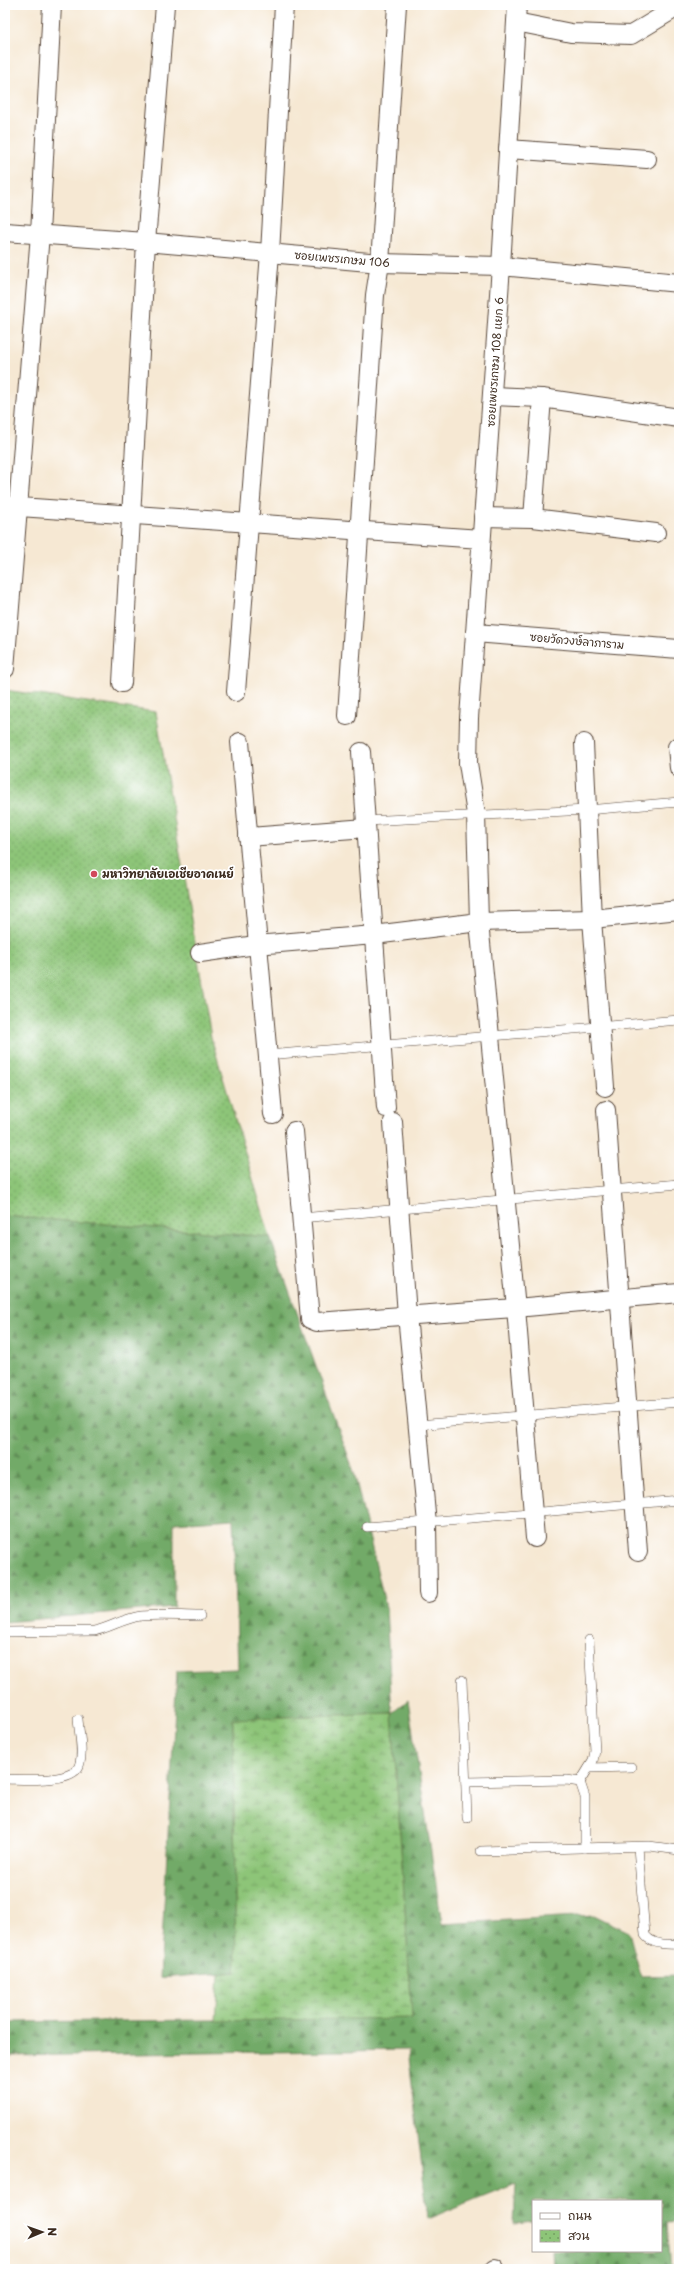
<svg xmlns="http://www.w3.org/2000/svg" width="684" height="2274" viewBox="0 0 684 2274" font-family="'Playpen Sans','Playpen Sans Thai',sans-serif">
<defs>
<pattern id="forest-firs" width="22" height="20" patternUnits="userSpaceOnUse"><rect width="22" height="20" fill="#72aa68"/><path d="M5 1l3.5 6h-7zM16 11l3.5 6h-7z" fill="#5f8b55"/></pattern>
<pattern id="wetland-marsh" width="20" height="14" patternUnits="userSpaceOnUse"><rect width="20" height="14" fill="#8dc578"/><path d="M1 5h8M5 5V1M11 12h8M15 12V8" fill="none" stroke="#74a062"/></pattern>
<pattern id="park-dots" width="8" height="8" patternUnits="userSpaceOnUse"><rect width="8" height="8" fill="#8dc578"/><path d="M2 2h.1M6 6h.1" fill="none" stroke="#74a062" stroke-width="1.8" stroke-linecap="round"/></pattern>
</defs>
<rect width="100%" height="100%" fill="#fff"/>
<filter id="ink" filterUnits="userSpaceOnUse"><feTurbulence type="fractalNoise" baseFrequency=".025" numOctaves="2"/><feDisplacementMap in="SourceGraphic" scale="8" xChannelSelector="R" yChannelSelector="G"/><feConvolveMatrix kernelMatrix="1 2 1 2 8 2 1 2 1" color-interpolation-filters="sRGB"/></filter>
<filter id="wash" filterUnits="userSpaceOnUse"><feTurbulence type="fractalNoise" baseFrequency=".012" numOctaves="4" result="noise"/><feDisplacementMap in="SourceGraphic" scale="16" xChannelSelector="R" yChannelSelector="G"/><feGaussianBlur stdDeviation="0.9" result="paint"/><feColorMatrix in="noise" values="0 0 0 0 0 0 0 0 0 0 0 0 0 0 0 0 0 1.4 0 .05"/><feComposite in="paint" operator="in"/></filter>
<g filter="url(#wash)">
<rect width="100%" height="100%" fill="#f6e8d3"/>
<!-- forest -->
<path fill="url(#forest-firs)" stroke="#566a43" d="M5 1216 270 1237 354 1472 386 1608 392 1713 408 1700 442 1924 594 1915 629 1932 641 1976 679 1975V2222L667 2223 671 2269H553L552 2251H661V2201H533V2221L514 2223 516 2184 428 2219 408 2050 5 2056V2022L412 2018 392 1713 233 1719 236 1972 160 1978 177 1671 238 1669 233 1519 174 1523V1607L5 1622Z"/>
<!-- wetland -->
<path fill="url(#wetland-marsh)" stroke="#64784b" d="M392 1713 412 2018 216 2021 219 1974 236 1972 233 1719Z"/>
<!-- park -->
<path fill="url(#park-dots)" stroke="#64784b" d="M5 690 156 712 211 1037 270 1237 5 1216Z"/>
</g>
<g filter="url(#ink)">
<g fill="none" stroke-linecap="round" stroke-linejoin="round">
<!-- service casing -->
<g stroke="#574639" stroke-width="10">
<g id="service">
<path d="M366 821 587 810 679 802"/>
<path d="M267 1055 679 1020"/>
<path d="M301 1218 679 1184"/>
<path d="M418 1425 679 1402"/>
<path d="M367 1527 679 1500"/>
<path d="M5 1632 94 1631C110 1628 124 1618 141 1616 160 1614 181 1616 200 1616"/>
<path d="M462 1680 467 1818"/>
<path d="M589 1768 631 1767"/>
<path d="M5 1779C21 1779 71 1784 79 1766 84 1753 79 1733 78 1719"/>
<path d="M466 1782 567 1780 580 1782 585 1797V1848"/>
<path d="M580 1782 593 1761 595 1751 589 1640"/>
<path d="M638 1847 645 1935C652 1945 667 1945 679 1944"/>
<path d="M481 1851 649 1846 679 1850"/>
</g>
</g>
<!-- minor casing -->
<g stroke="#574639" stroke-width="20">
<g id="minor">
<path d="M517 5 501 266 469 718 468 763 476 814 479 922 516 1308 535 1538"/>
<path d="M516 22 571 33 631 35 679 6"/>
<path d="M508 149 647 159"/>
<path d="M5 232 146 242 380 263 501 266 679 283"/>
<path d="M493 396 542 398 679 418"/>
<path d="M5 506 481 539"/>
<path d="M483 517 533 518 656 533"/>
<path d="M533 518 542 398"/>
<path d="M475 633 679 649"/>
<path d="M5 669 40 234 52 5"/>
<path d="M122 683 146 242 165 5"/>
<path d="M236 692 270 253 284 5"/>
<path d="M347 716 375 295 380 263 397 5"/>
<path d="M240 742 273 1114"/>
<path d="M584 743 592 919 605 1087"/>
<path d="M677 747 679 768"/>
<path d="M361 752 386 1108"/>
<path d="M248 837 366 828"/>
<path d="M200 953 256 945 374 935 479 922 592 919 679 910"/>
<path d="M606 1110 638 1552"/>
<path d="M393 1122 407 1315 427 1523 428 1593"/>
<path d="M294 1131 309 1308 310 1319 317 1322 516 1308 679 1293"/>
<path d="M495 2268V2269"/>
</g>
</g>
<!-- service -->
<use href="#service" stroke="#fff" stroke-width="9"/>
<!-- minor -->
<use href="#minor" stroke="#fff" stroke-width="18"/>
</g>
</g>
<!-- markers -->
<circle fill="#d1495b" stroke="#fff" stroke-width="1.5" cx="94" cy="874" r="4"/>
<g text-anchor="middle" stroke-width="3.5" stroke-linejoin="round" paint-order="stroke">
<!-- street labels -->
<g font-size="11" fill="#3b2a1e" stroke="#fff">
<text transform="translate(342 259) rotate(5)" y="4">ซอยเพชรเกษม 106</text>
<text transform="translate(495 362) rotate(-86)" y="4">ซอยเพชรเกษม 108 แยก 6</text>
<text transform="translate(577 641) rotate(5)" y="4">ซอยวัดวงษ์ลาภาราม</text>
</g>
<!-- poi labels -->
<g font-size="11" font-weight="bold" fill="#3b2a1e" stroke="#fff" text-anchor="start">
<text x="102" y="878">มหาวิทยาลัยเอเชียอาคเนย์</text>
</g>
</g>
<!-- margin -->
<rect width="684" height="2274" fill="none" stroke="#fff" stroke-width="20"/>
<!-- legend -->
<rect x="532" y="2200" width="130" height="52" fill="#ffffff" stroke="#b1aaa5"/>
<rect x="540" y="2213" width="20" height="6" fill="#ffffff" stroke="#b1aaa5"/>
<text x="568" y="2220" font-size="12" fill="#3b2a1e">ถนน</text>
<rect x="540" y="2230" width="20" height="12" fill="url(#park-dots)" stroke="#b1aaa5"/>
<text x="568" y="2240" font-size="12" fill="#3b2a1e">สวน</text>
<!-- north arrow -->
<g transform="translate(42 2232) rotate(88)" stroke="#ffffff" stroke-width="3" paint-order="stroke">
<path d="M0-3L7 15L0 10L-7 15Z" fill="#3b2a1e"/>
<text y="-6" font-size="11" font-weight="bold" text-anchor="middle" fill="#3b2a1e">N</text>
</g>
</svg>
